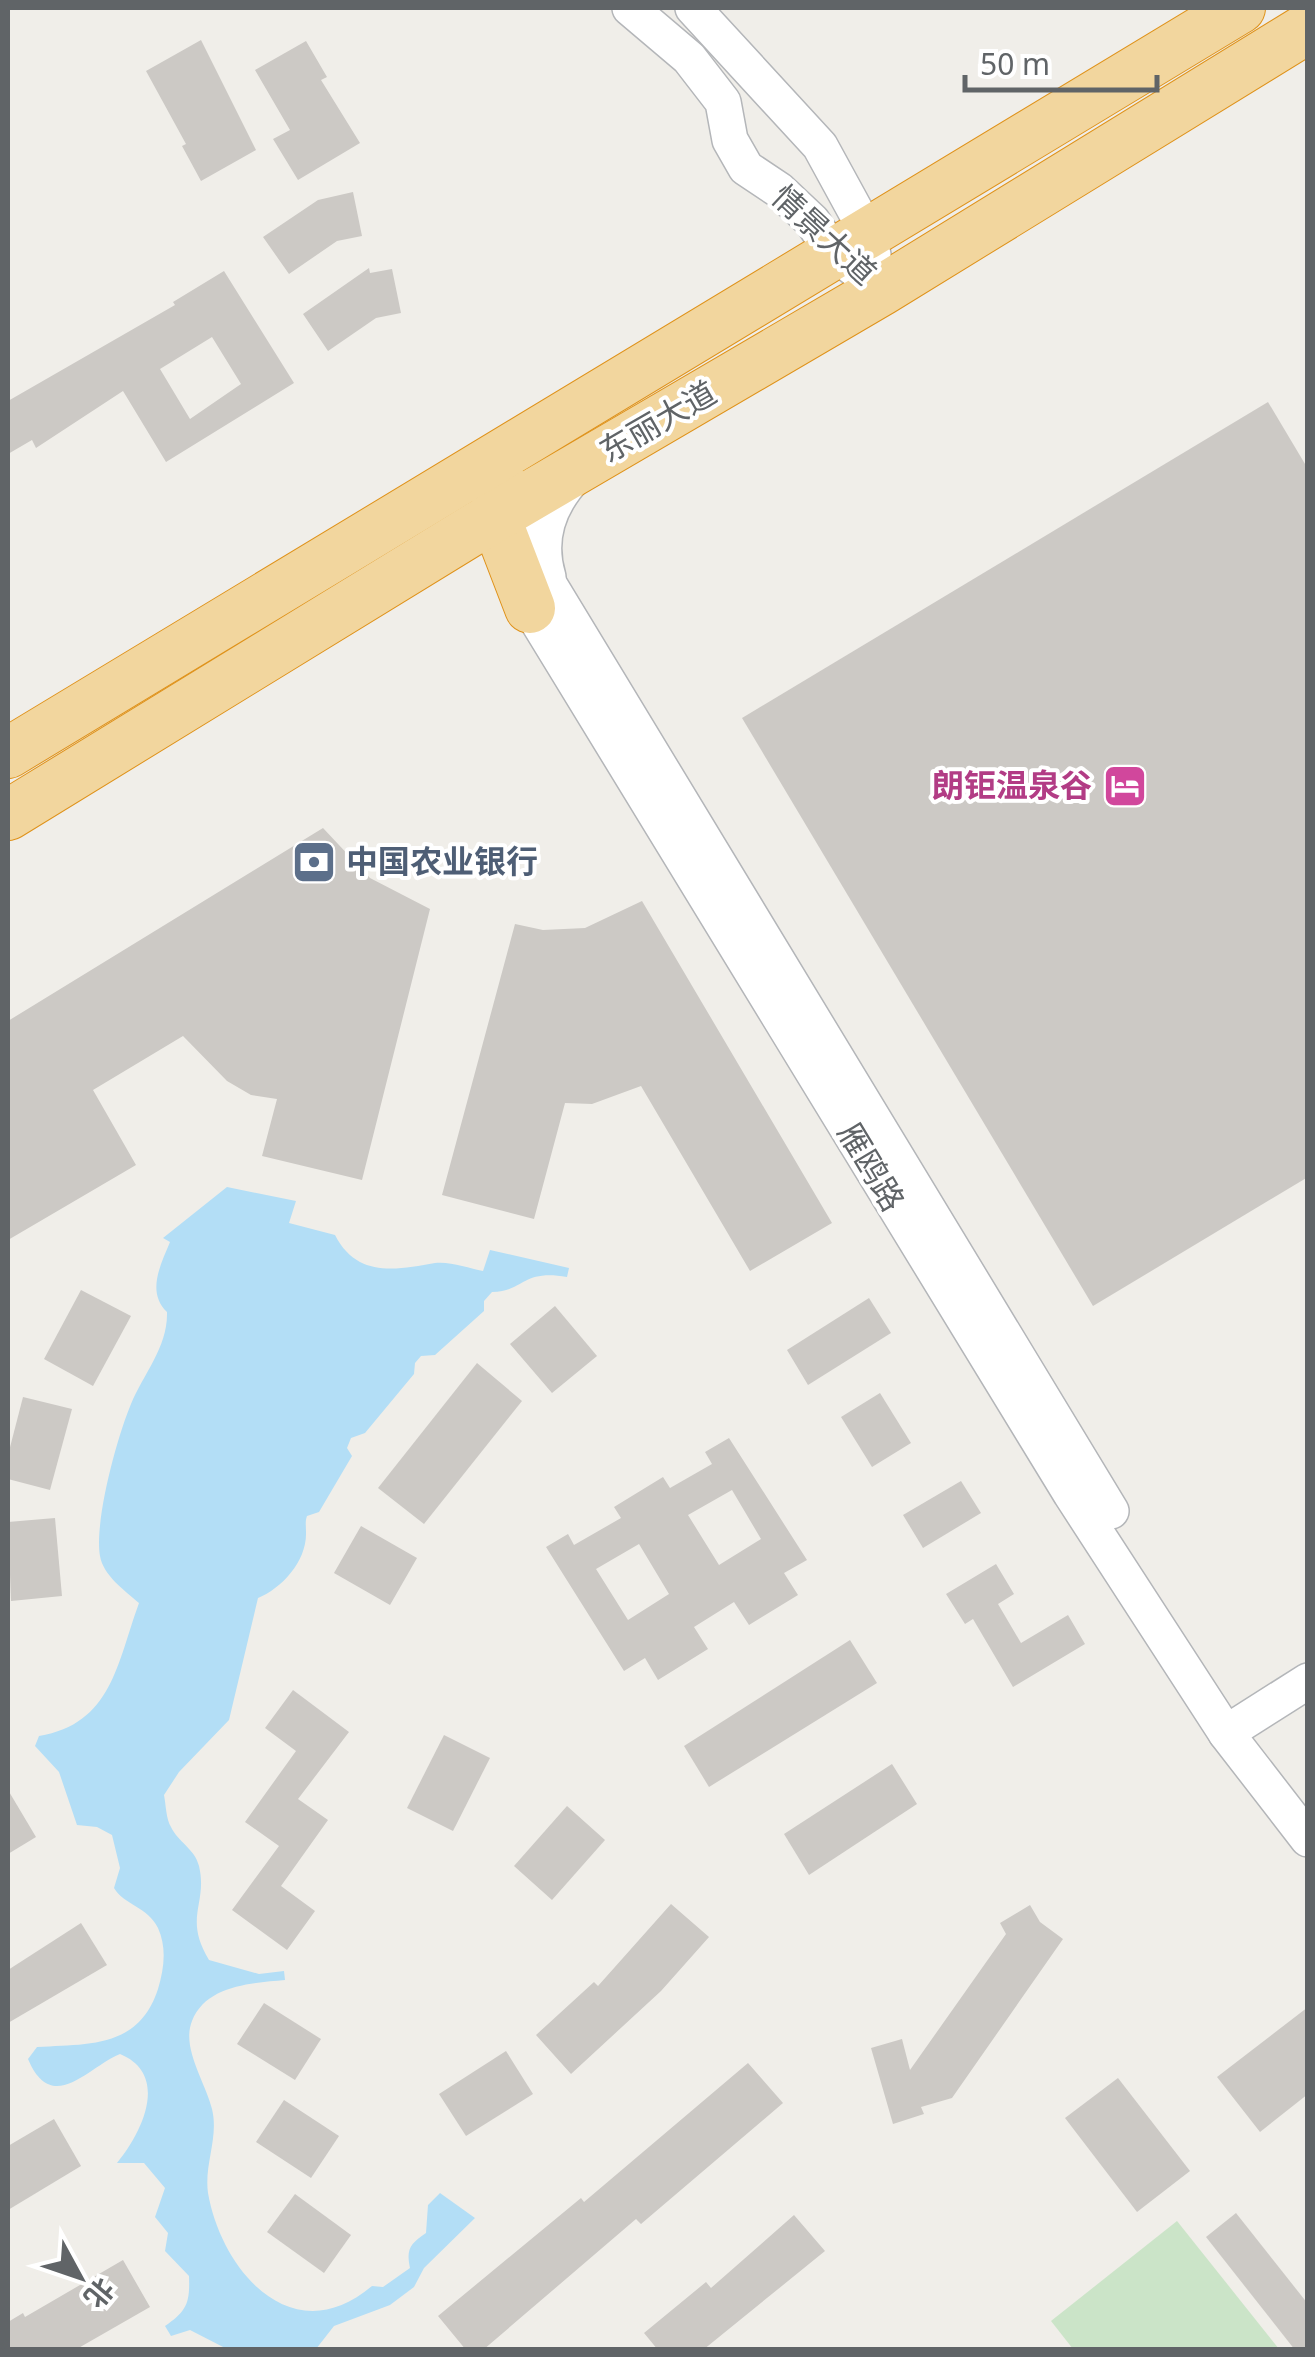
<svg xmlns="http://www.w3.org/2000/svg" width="1315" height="2357" viewBox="0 0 1315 2357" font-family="'Noto Sans','Noto Sans SC',sans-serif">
<rect width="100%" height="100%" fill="#f0eee9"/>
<!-- green -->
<path fill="#cbe4c8" d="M1177 2221 1279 2349H1073L1051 2321Z"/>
<!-- water -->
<path fill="#b3def6" d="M227 1187 296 1201 289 1223 335 1235C357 1278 396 1270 435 1263 449 1261 469 1268 483 1271L490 1250 569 1268 567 1277C521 1269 524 1292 492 1292L484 1301V1311L435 1355 421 1356 415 1363 414 1374 365 1433 351 1438 347 1448 352 1456 319 1512 307 1516C305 1521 306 1526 306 1532 307 1561 282 1588 258 1598L229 1720 179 1772 164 1795C166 1805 166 1819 171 1827 178 1842 195 1849 199 1866 208 1904 183 1917 209 1960L259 1974 284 1971 285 1980C252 1983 206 1985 192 2021 181 2048 206 2083 212 2109 219 2138 204 2164 208 2193 222 2272 293 2353 372 2286L383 2287 410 2268C406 2249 410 2244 426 2233L428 2205 440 2193 475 2218 424 2268 414 2287 390 2305 334 2326 316 2349H227L190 2330 171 2336 165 2326C187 2311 190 2303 189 2276L165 2251 168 2233 155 2217 165 2188 144 2163H117C141 2134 171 2075 120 2054 88 2067 52 2116 28 2059L37 2047C89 2044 139 2048 158 1989 164 1969 167 1948 158 1928 148 1907 124 1905 114 1888L120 1868 112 1835 97 1827 77 1825 59 1772 35 1746 39 1736C112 1724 117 1663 139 1603 125 1591 103 1575 100 1556 94 1522 117 1437 131 1404 144 1373 168 1347 167 1312 146 1292 161 1264 170 1242L163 1238Z"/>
<!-- building -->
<g fill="#ccc9c5" fill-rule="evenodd">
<path d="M201 40 256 150 201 181 182 146 186 144 146 71Z"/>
<path d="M306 41 327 77 321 80 360 143 298 180 273 139 290 130 255 70Z"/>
<path d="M353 192 362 236 337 241 289 274 263 237 318 200Z"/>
<path d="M369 268 370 273 392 269 401 313 376 318 328 351 303 314Z"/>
<path d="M224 271 294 383 166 462 123 391 36 448 32 440 8 454V401L175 305 173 302ZM212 337 241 384 190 419 160 369Z"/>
<path d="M1268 402 1308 469V1177L1093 1306 742 718Z"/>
<path d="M323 828 370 878 430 909 362 1180 262 1156 277 1099 251 1095 227 1081 183 1036 93 1090 136 1165 8 1240V1021Z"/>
<path d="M642 901 832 1223 750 1271 641 1086 592 1104 565 1103 534 1219 442 1195 515 924 543 930 585 928Z"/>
<path d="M81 1290 131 1316 93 1386 44 1359Z"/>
<path d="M869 1298 891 1333 808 1385 787 1350Z"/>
<path d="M555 1306 597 1356 552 1393 510 1344Z"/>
<path d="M477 1363 522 1401 424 1524 378 1488Z"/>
<path d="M880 1393 911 1443 872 1467 841 1417Z"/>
<path d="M23 1397 72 1409 50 1490 8 1479V1455Z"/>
<path d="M729 1438 807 1560 784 1573 798 1595 749 1625 734 1602 694 1627 708 1649 658 1680 645 1658 624 1671 546 1547 568 1534 574 1545 621 1518 614 1507 663 1477 670 1488 712 1464 705 1452ZM732 1490 761 1539 719 1565 688 1515ZM639 1544 669 1594 628 1620 596 1569Z"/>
<path d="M961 1481 981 1513 923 1548 903 1515Z"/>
<path d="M55 1518 62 1596 11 1601 8 1522Z"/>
<path d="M361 1526 417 1558 390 1605 334 1573Z"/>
<path d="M996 1564 1014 1594 998 1604 1021 1643 1068 1615 1085 1644 1013 1687 973 1619 965 1624 946 1594Z"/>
<path d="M850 1640 877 1683 709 1787 684 1746Z"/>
<path d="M293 1690 349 1732 298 1799 328 1820 281 1886 315 1911 287 1950 232 1910 279 1846 245 1822 296 1751 265 1728Z"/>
<path d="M444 1735 490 1758 453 1831 407 1808Z"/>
<path d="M892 1764 917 1804 809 1875 784 1834Z"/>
<path d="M8 1790 36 1837 8 1854Z"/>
<path d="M567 1806 605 1840 552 1900 514 1866Z"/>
<path d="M671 1904 709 1937 661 1991 571 2074 536 2035 594 1982 598 1986Z"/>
<path d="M1030 1905 1040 1922 1063 1939 952 2098 921 2107 924 2114 893 2124 871 2048 902 2039 910 2070 1006 1934 1000 1923Z"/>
<path d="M81 1923 107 1965 8 2023V1970Z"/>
<path d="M264 2003 321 2039 295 2080 237 2044Z"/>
<path d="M1308 2007V2094L1260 2132 1217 2077Z"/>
<path d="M506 2051 533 2094 466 2136 439 2094Z"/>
<path d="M748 2063 783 2103 641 2224 636 2219 483 2350H466L438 2316 581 2198 584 2202Z"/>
<path d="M1118 2078 1190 2171 1137 2212 1065 2118Z"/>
<path d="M284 2100 339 2136 311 2178 256 2142Z"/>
<path d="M54 2119 81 2166 8 2210V2146Z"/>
<path d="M295 2194 351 2235 324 2273 267 2232Z"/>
<path d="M1236 2213 1308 2304V2350H1295L1206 2237Z"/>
<path d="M794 2215 825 2251 703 2350H658L644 2333 706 2282 711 2288Z"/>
<path d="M123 2260 150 2307 75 2350H8V2322L23 2313 25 2317Z"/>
</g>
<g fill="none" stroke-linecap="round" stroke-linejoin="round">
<!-- minor casing -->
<g stroke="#b4b6b9" stroke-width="38">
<g id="minor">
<path d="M630 8 689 58 723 102 730 140 746 168 779 190 812 221 833 252 882 290"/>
<path d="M693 8 820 146 867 232 873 255"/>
<path d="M521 538 1111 1511"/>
<path d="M548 577C536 537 549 503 577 474"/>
<path d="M518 589 1071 1494 1226 1733 1308 1839"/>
<path d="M1226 1733 1308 1681"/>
</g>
</g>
<!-- highway casing -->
<g stroke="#df921a" stroke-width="52">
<g id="highway">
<path d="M502 485 495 517 530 608"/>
<path d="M8 753 1240 8"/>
<path d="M8 815 479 526 882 290 1308 28"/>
</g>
</g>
<!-- minor -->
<use href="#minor" stroke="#fff" stroke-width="35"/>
<!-- highway -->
<use href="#highway" stroke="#f2d69e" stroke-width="50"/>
</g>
<!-- icons -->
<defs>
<g id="hotel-square" transform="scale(2.25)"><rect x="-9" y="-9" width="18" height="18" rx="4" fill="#d1479c" stroke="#fff"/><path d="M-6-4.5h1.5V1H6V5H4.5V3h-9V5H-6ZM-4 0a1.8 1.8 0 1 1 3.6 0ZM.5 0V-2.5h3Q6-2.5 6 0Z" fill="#fff"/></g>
<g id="bank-square" transform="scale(2.25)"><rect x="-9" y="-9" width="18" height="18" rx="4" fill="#5c6f8a" stroke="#fff"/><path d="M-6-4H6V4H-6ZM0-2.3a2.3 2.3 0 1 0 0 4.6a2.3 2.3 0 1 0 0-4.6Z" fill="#fff"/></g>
</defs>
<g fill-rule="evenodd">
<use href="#hotel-square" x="1125" y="786"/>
<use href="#bank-square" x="314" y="862"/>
</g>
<g text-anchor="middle" stroke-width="8" stroke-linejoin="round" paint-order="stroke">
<!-- street labels -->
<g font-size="32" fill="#606467" stroke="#fff">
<text transform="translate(824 235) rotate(43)" y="11">情景大道</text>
<text transform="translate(658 422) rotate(-30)" y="11">东丽大道</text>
<text transform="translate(871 1167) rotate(59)" y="11">雁鸥路</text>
</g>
<!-- hotel labels -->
<g font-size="32" font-weight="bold" fill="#b23c85" stroke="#fff" text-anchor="end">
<text x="1092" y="797">朗钜温泉谷</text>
</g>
<!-- service labels -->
<g font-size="32" font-weight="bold" fill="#4e5e75" stroke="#fff" text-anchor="start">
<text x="346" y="873">中国农业银行</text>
</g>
</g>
<!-- border -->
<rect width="1315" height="2357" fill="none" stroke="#606467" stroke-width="20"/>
<!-- north arrow -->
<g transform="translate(80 2277) rotate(130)" stroke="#ffffff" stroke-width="8" paint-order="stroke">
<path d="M0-8L18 38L0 25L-18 38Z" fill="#606467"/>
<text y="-15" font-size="28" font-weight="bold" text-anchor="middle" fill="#606467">北</text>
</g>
<!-- scale -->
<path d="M965 75v15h192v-15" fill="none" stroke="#606467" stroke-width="5"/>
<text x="980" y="75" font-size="30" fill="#606467" stroke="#ffffff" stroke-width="8" paint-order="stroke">50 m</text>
</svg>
